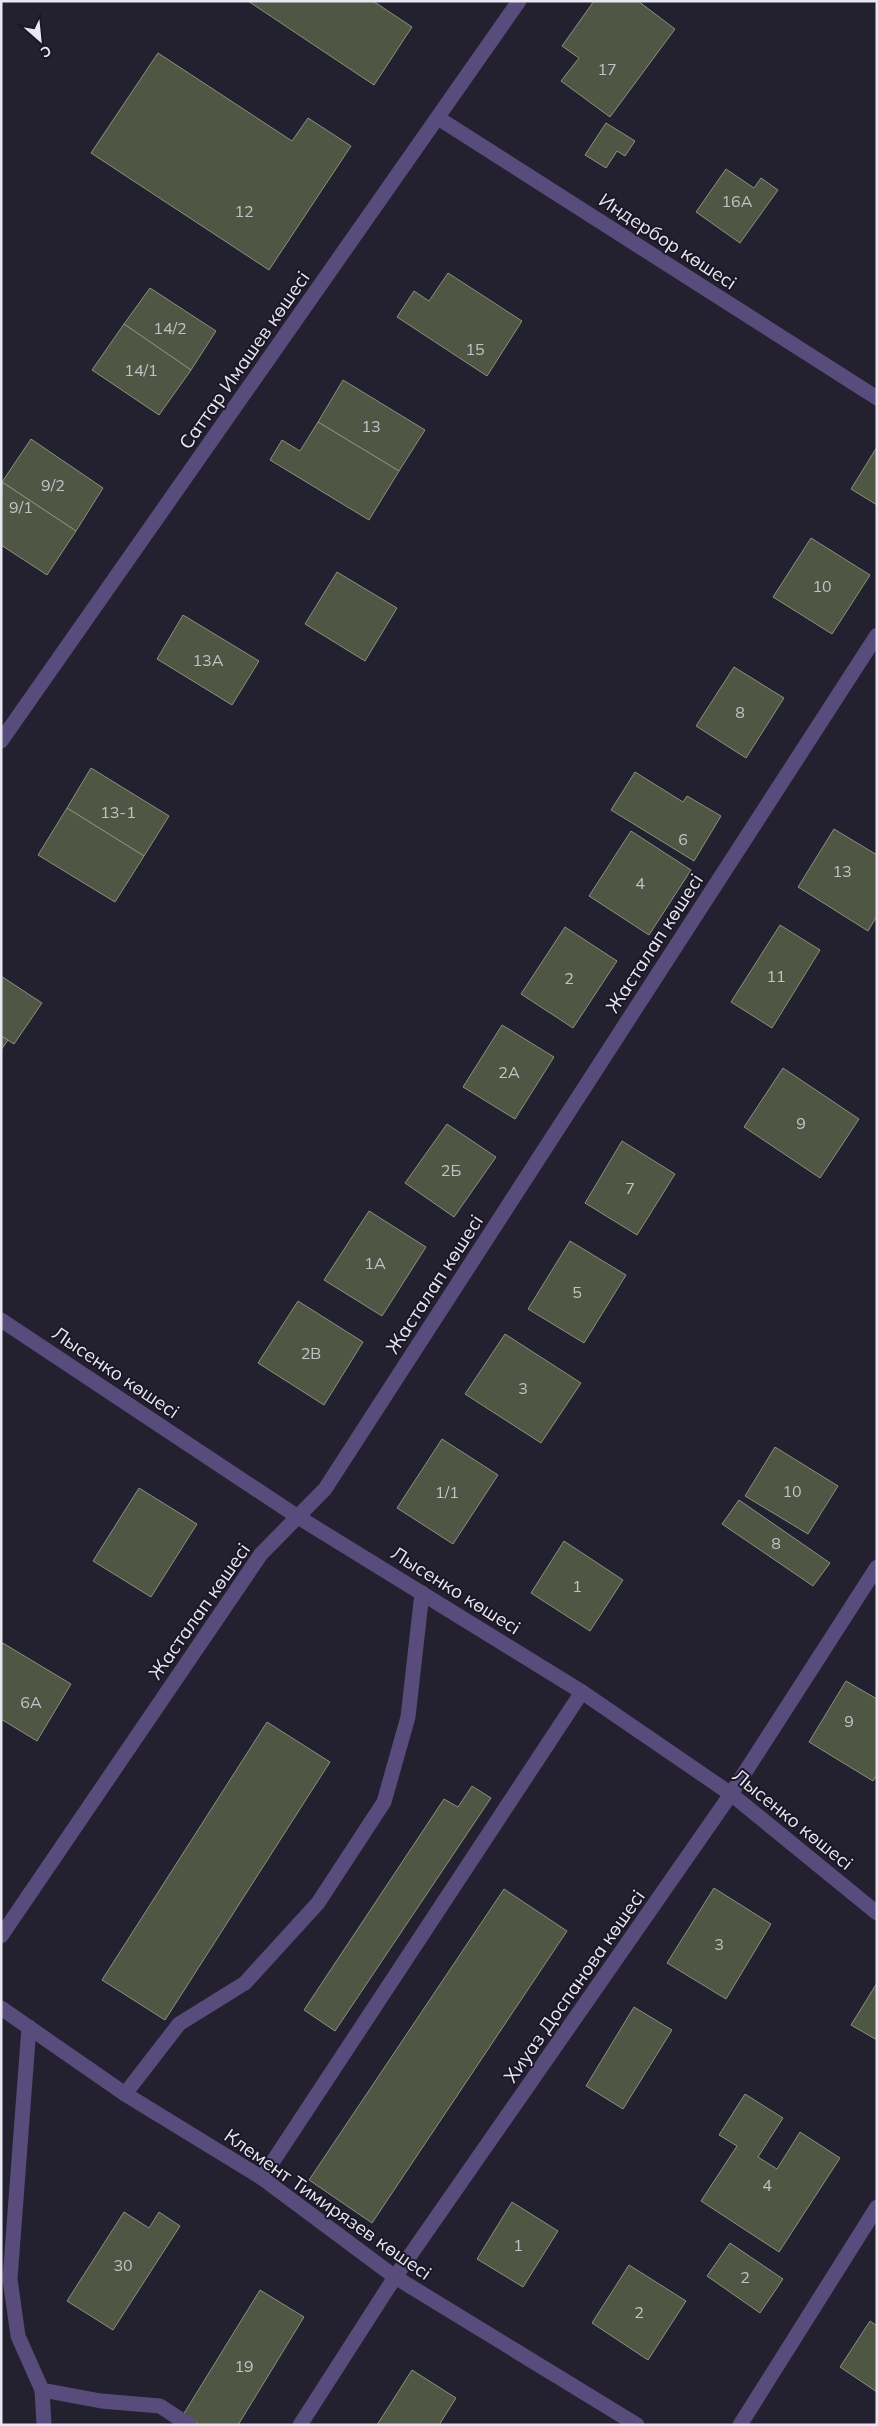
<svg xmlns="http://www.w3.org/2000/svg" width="878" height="2426" viewBox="0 0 878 2426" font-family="Mulish,sans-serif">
<rect width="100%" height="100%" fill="#232030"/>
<!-- building -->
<g fill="#4f5744" stroke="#89927d">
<path d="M248 1H373L412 27 374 85Z"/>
<path d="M594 1H638L675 29 610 117 561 81 579 58 562 46Z"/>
<path d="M158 53 292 141 308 118 351 146 269 270 91 153Z"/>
<path d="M606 123 635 141 625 156 617 151 606 168 585 155Z"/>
<path d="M726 169 754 188 761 178 778 190 740 243 696 212Z"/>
<path d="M448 273 522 321 487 376 397 317 414 291 429 301Z"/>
<path d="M150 288 216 331 191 370 124 324Z"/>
<path d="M124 324 191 370 159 415 92 370Z"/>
<path d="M343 380 425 430 399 471 318 422Z"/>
<path d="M318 422 399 471 369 520 270 460 282 440 300 451Z"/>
<path d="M31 439 103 488 76 531 2 482Z"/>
<path d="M877 447V505L851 489Z"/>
<path d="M2 482 76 531 47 575 1 545Z"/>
<path d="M811 538 870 575 832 634 773 597Z"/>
<path d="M337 572 397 608 365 661 305 624Z"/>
<path d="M183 615 259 661 232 705 157 659Z"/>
<path d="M734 667 784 698 746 758 696 726Z"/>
<path d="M91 768 169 816 144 856 67 808Z"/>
<path d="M635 772 683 802 687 796 721 816 694 861 611 810Z"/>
<path d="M67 808 144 856 115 902 38 855Z"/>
<path d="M834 829 877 855V916L868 931 798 887Z"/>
<path d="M631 831 691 870 649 935 589 896Z"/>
<path d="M780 925 820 950 772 1028 731 1002Z"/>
<path d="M565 927 617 961 573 1028 521 994Z"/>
<path d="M1 976 42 1003 14 1044 1 1036Z"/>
<path d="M502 1025 554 1057 515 1119 463 1087Z"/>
<path d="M1 1036 8 1040 1 1050Z"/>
<path d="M783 1068 859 1119 820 1178 744 1127Z"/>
<path d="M447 1124 496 1157 454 1217 405 1183Z"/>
<path d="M622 1141 675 1174 637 1235 585 1203Z"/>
<path d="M369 1211 426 1247 382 1316 324 1280Z"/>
<path d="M570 1241 626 1275 584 1343 528 1309Z"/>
<path d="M298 1301 363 1342 324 1405 258 1363Z"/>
<path d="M505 1334 581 1383 541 1443 465 1394Z"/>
<path d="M442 1439 498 1475 453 1544 397 1508Z"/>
<path d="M775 1447 838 1486 808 1534 745 1496Z"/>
<path d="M139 1488 197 1524 151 1597 93 1561Z"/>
<path d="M739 1500 830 1563 813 1586 722 1524Z"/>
<path d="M564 1541 623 1580 590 1631 531 1593Z"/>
<path d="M1 1642 71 1684 37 1741 1 1719Z"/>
<path d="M846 1681 877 1699V1775L873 1781 809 1742Z"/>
<path d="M267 1722 330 1762 165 2020 102 1980Z"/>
<path d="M472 1786 491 1798 335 2031 304 2010 444 1799 458 1807Z"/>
<path d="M714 1888 771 1924 726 1999 667 1963Z"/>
<path d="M504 1889 567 1931 372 2223 309 2180Z"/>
<path d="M877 1983V2040L851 2025Z"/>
<path d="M634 2007 672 2030 623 2109 586 2086Z"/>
<path d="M745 2094 783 2118 758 2157 777 2169 800 2132 840 2158 779 2252 701 2201 737 2146 719 2135Z"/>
<path d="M512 2202 558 2231 523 2287 477 2259Z"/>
<path d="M124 2212 149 2228 159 2212 180 2226 113 2330 67 2301Z"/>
<path d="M730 2243 783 2279 760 2313 707 2276Z"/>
<path d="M629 2265 686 2301 648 2360 592 2323Z"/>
<path d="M260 2290 304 2317 238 2425H200L183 2415Z"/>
<path d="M870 2321 877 2326V2392L840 2367Z"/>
<path d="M412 2370 456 2398 439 2425H377Z"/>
</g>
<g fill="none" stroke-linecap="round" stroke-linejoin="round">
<!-- minor -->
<g stroke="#574c7b" stroke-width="15">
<path d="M438 118 877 398"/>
<path d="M1 741 519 1"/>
<path d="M1 1320 298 1517 582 1692 731 1794 877 1913"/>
<path d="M1 1936 261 1554 325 1489 877 635"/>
<path d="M1 2008 125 2094 262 2178 395 2277 637 2425"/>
<path d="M29 2027 10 2279 18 2336 42 2390 44 2425"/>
<path d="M125 2094 179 2024 245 1983 318 1903 384 1802 408 1717 422 1593"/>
<path d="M262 2178 582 1692"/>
<path d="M42 2390 101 2401 160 2406 189 2425"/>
<path d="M300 2425 395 2277 731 1794 877 1567"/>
<path d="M740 2425 877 2207"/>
</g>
</g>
<g text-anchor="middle" stroke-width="4" stroke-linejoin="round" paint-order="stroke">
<!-- number labels -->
<g font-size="16" fill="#c2c3c6">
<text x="607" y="75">17</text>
<text x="737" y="207">16А</text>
<text x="244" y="217">12</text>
<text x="170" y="334">14/2</text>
<text x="475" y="355">15</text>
<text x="141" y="376">14/1</text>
<text x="371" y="432">13</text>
<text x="53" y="491">9/2</text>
<text x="21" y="513">9/1</text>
<text x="822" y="592">10</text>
<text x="208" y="666">13А</text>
<text x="740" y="718">8</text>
<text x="118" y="818">13-1</text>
<text x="683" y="845">6</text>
<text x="842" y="877">13</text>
<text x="640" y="889">4</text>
<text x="776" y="982">11</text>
<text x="569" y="984">2</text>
<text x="509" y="1078">2А</text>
<text x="801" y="1129">9</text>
<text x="451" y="1176">2Б</text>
<text x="630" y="1194">7</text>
<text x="375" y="1269">1А</text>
<text x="577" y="1298">5</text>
<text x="311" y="1359">2В</text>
<text x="523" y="1394">3</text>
<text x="792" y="1497">10</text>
<text x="447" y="1498">1/1</text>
<text x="776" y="1549">8</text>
<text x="577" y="1592">1</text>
<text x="31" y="1708">6А</text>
<text x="849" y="1727">9</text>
<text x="719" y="1950">3</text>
<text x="767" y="2191">4</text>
<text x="518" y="2251">1</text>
<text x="123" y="2271">30</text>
<text x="745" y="2283">2</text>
<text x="639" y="2318">2</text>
<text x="244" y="2372">19</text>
</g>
<!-- street labels -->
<g font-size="19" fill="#e9e7f2" stroke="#1a1726">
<text transform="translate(668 241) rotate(33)" y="7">Индербор көшесі</text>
<text transform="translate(244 360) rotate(-55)" y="7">Саттар Имашев көшесі</text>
<text transform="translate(654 943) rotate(-57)" y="7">Жасталап көшесі</text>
<text transform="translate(434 1284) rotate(-57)" y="7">Жасталап көшесі</text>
<text transform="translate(116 1372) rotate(34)" y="7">Лысенко көшесі</text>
<text transform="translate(456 1590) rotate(32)" y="7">Лысенко көшесі</text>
<text transform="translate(199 1611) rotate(-55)" y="7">Жасталап көшесі</text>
<text transform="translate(793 1819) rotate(39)" y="7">Лысенко көшесі</text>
<text transform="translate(574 1986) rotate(-55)" y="7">Хиуаз Доспанова көшесі</text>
<text transform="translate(328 2204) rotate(35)" y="7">Клемент Тимирязев көшесі</text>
</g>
</g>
<!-- border -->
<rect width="878" height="2426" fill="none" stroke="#e9e7f2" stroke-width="5"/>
<!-- north arrow -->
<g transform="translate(40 40) rotate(153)" stroke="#1a1726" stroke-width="4" paint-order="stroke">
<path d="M0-4L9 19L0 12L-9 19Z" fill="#e9e7f2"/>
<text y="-8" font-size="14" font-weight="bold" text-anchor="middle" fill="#e9e7f2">С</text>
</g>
</svg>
